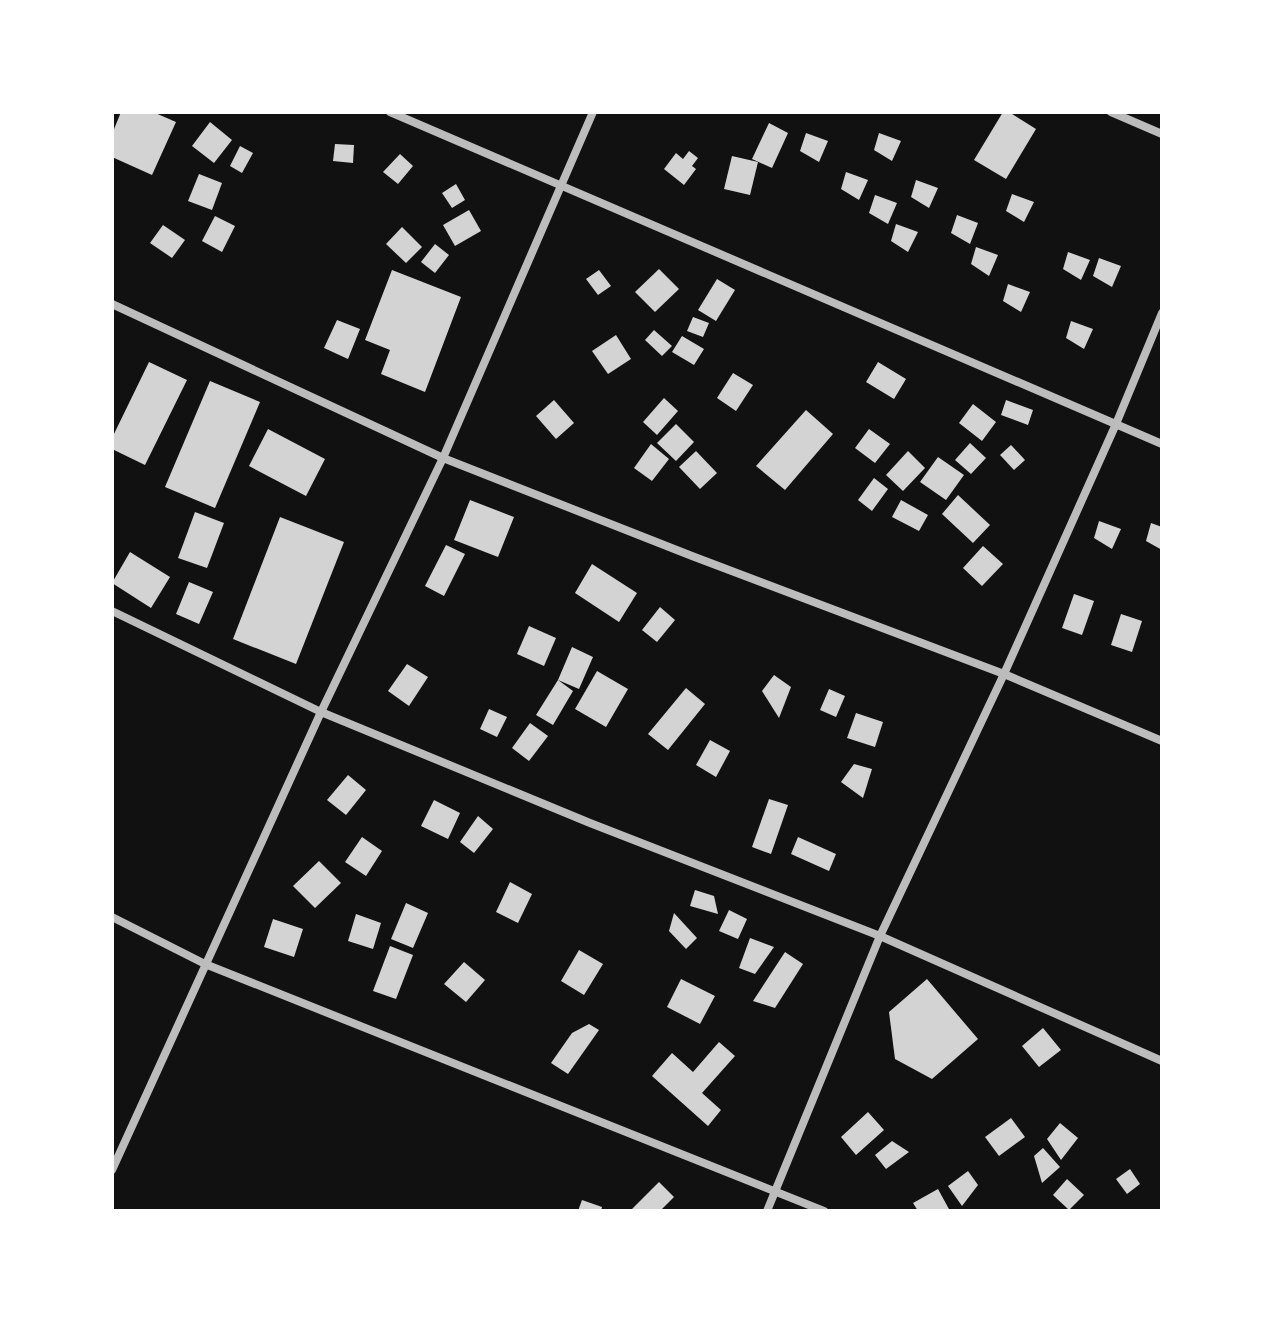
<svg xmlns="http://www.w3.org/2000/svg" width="1274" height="1323" viewBox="0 0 1274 1323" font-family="'Source Sans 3',sans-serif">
<rect width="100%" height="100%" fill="#111"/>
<!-- building -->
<g fill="#d3d3d3">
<path d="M121 112H153L176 122 152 175 112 157V134Z"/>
<path d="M1003 112H1009L1036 129 1006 179 974 160Z"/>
<path d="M210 122 232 140 214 163 192 146Z"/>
<path d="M769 123 788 133 772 168 752 159Z"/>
<path d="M806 133 828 141 819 162 800 151Z"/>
<path d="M879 133 901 141 892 161 874 150Z"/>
<path d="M335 144 354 145 353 163 333 161Z"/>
<path d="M240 146 253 153 242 173 230 166Z"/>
<path d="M689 151 698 158 692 166 696 169 684 185 664 169 676 153 683 159Z"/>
<path d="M400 154 413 166 398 184 383 172Z"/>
<path d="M732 156 758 162 750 195 724 189Z"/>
<path d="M846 172 868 180 859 200 841 189Z"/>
<path d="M199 174 222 183 212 210 188 201Z"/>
<path d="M916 180 938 188 929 208 911 197Z"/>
<path d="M456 184 465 200 452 208 442 193Z"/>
<path d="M1012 194 1034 202 1024 222 1006 211Z"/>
<path d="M875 195 897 203 888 224 869 213Z"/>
<path d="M469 210 481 231 455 246 443 225Z"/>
<path d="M957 215 978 223 970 244 951 233Z"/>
<path d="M215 216 235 226 222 252 202 241Z"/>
<path d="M896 224 918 232 908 252 891 241Z"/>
<path d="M163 225 185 240 172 258 150 243Z"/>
<path d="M402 227 422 247 406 263 386 244Z"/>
<path d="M435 244 449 255 435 273 421 262Z"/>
<path d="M976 247 998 255 989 276 971 264Z"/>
<path d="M1068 252 1090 260 1081 280 1063 269Z"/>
<path d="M1099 258 1121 266 1112 287 1093 276Z"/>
<path d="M659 269 679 289 655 312 635 292Z"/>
<path d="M392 270 461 297 425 392 381 374 390 350 365 340Z"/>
<path d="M599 270 611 286 598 295 586 279Z"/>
<path d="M717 279 735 290 716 321 698 310Z"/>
<path d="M1008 284 1030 292 1021 312 1003 301Z"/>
<path d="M693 317 709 323 703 337 687 331Z"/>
<path d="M337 320 360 329 348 359 324 348Z"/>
<path d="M1071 321 1093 329 1084 349 1066 338Z"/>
<path d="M654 330 672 346 662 356 645 340Z"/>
<path d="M616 335 631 359 608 374 592 351Z"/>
<path d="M682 336 704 349 694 365 672 352Z"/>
<path d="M149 362 187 380 145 465 112 449V438Z"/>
<path d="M878 362 906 379 894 399 866 382Z"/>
<path d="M733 373 753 385 736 411 717 398Z"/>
<path d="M210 381 260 402 215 508 165 487Z"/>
<path d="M664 398 678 411 657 435 643 422Z"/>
<path d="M554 400 574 423 556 439 536 416Z"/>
<path d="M1006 400 1033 410 1028 425 1001 415Z"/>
<path d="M973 404 996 422 982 441 959 423Z"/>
<path d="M806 410 833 434 785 490 756 466Z"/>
<path d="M676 424 694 442 676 461 657 443Z"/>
<path d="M268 429 325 459 306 496 249 466Z"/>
<path d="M869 429 890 444 875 463 855 448Z"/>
<path d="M970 443 986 458 971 474 955 460Z"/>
<path d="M651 444 669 459 652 481 634 468Z"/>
<path d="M1011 445 1025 460 1014 470 1000 455Z"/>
<path d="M696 451 717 473 700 489 679 467Z"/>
<path d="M908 451 925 468 903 491 886 475Z"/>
<path d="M938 457 964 475 946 500 920 482Z"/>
<path d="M874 478 888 489 872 511 858 500Z"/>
<path d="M958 495 990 525 973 543 942 514Z"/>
<path d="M470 500 514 517 498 557 454 540Z"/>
<path d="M901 500 928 515 919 531 892 517Z"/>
<path d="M195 512 224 523 207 568 178 558Z"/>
<path d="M280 517 344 542 296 664 233 639Z"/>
<path d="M1099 521 1121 529 1112 549 1094 538Z"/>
<path d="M1151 523 1162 527V550L1146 541Z"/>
<path d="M446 545 465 554 444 596 425 586Z"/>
<path d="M983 546 1003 564 982 586 963 568Z"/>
<path d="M130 552 170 577 151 608 112 583Z"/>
<path d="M592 564 637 593 619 622 575 593Z"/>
<path d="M189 582 213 592 199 624 176 614Z"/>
<path d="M1074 594 1094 601 1082 635 1062 628Z"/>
<path d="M660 607 675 620 657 642 642 630Z"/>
<path d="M1121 614 1142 621 1132 652 1111 645Z"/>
<path d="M529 626 556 638 544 666 517 654Z"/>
<path d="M572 647 593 657 579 689 558 680 573 691 553 725 536 715 558 680Z"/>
<path d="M407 664 428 677 409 706 388 691Z"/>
<path d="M597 671 628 689 606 727 575 709Z"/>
<path d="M774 675 791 687 779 718 762 691Z"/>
<path d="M686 688 705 704 668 750 648 734Z"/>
<path d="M829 689 845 696 836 717 820 710Z"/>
<path d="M489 709 507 717 497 737 480 729Z"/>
<path d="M856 713 883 722 875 747 847 738Z"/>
<path d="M530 723 548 736 529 761 512 748Z"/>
<path d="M710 740 730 751 716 777 696 765Z"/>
<path d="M854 764 872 769 863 798 841 782Z"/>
<path d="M348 775 366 790 346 815 327 800Z"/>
<path d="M769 799 788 805 771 854 752 847Z"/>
<path d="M434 800 460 813 448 839 421 826Z"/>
<path d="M478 816 493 829 474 853 460 842Z"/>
<path d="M362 837 382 851 366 876 345 862Z"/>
<path d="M798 837 836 854 829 871 791 854Z"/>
<path d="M319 861 341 883 315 908 293 886Z"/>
<path d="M510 882 532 894 518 923 496 912Z"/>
<path d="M695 890 714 896 718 914 690 906Z"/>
<path d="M406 903 428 913 413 948 391 939Z"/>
<path d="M729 910 747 919 738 939 719 931Z"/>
<path d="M674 913 697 938 686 949 669 931Z"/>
<path d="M356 914 381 923 373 949 348 941Z"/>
<path d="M273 919 303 929 294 957 264 947Z"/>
<path d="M750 938 774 947 755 974 739 968Z"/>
<path d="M390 946 413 955 396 999 373 991Z"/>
<path d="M579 950 603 964 584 995 561 981Z"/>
<path d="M785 952 803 964 775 1008 753 1001Z"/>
<path d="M464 962 485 980 466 1002 444 984Z"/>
<path d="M681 979 715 996 700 1024 667 1007Z"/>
<path d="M927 979 978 1039 932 1079 895 1059 889 1012Z"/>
<path d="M589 1024 599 1030 568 1074 551 1063 572 1033Z"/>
<path d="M1043 1028 1061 1050 1039 1067 1022 1046Z"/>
<path d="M719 1042 735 1056 702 1093 721 1110 708 1126 652 1076 672 1053 693 1072Z"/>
<path d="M868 1112 884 1130 856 1155 841 1137Z"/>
<path d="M1011 1118 1025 1137 999 1156 985 1137Z"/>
<path d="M1060 1123 1078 1138 1061 1160 1047 1139Z"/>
<path d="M892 1141 909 1152 886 1169 875 1155Z"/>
<path d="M1043 1148 1060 1167 1042 1183 1034 1156Z"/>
<path d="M1130 1169 1140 1184 1127 1194 1116 1179Z"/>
<path d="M968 1171 978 1185 962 1206 948 1186Z"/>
<path d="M1067 1179 1084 1195 1069 1210 1053 1195Z"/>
<path d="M659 1182 674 1197 660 1211H630Z"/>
<path d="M938 1189 950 1211H918L913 1203Z"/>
<path d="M582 1200 602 1207 601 1211H578Z"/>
</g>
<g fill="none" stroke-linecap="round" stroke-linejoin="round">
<!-- minor -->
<g stroke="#bcbcbc" stroke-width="8">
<path d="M390 112 1162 444"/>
<path d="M1111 112 1162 134"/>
<path d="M112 304 443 458 692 556 1004 674 1162 741"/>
<path d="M112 611 321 712 590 823 880 936 1162 1061"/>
<path d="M112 917 205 964 824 1211"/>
<path d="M112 1170 321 712 443 458 593 112"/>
<path d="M767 1211 880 936 1004 674 1116 424 1162 313"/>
</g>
</g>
<!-- border -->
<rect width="1274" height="1323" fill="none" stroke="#ffffff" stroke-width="228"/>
</svg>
